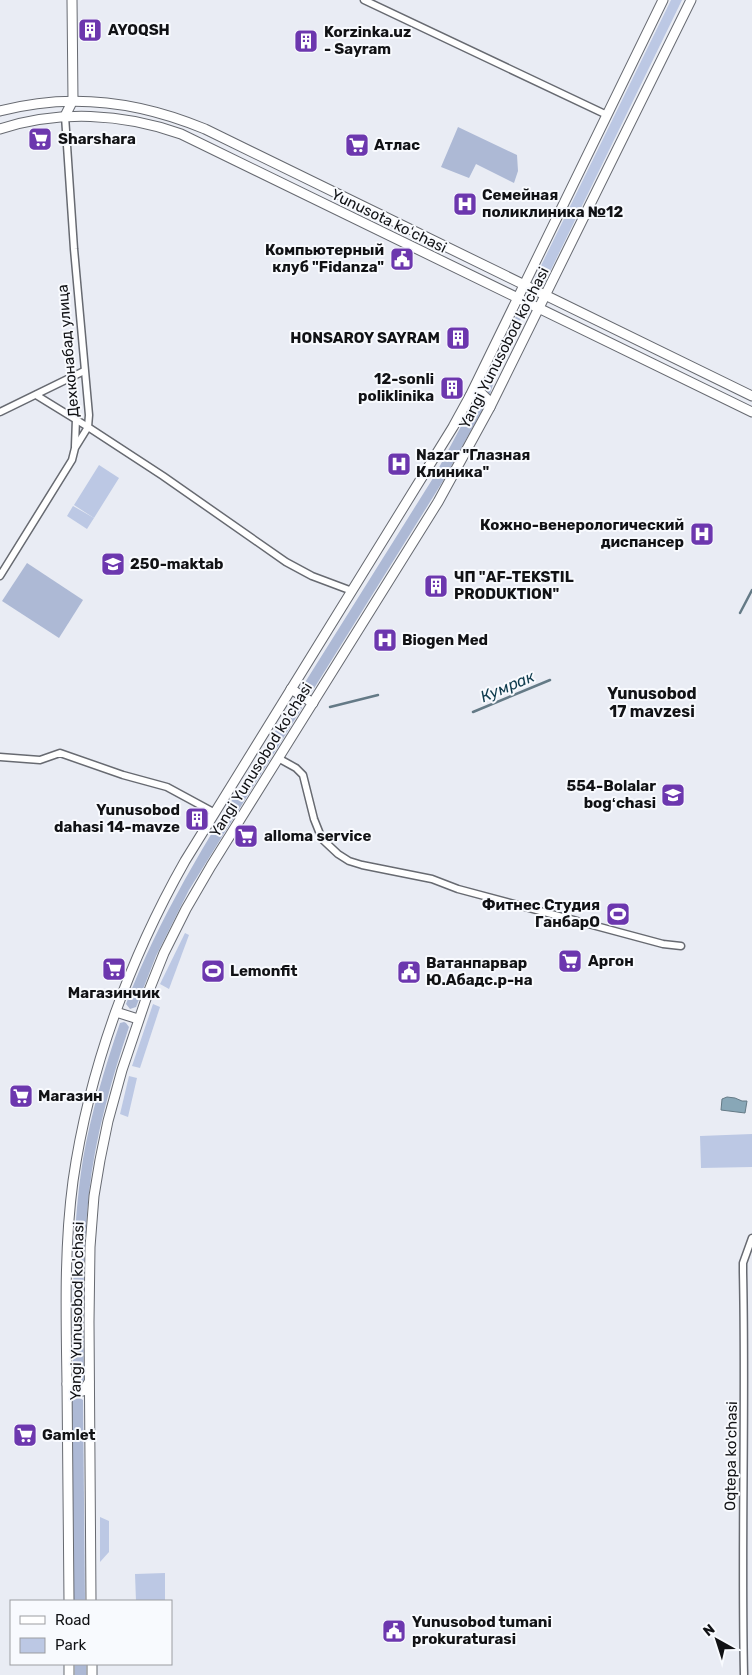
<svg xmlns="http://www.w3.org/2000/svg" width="752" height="1675" viewBox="0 0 752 1675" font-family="Rubik,sans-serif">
<rect width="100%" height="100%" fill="#e9ecf4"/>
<!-- green -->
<g fill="#bcc8e4">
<path d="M671 0H682L545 282 537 289 534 288 535 278Z"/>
<path d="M99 465 119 478 94 518 74 505Z"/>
<path d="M73 506 94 518 87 529 67 516Z"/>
<path d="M185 933 189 935 169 989 160 984Z"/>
<path d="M153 1004 160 1007 140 1068 132 1066Z"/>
<path d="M129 1076 137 1078 128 1117 120 1114Z"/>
<path d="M752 1134V1167L701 1168 700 1136Z"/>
<path d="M100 1517 109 1521V1552L100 1562Z"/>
<path d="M165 1573V1601H136L135 1574Z"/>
</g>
<!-- forest -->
<g fill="#adb9d5">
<path d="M458 127 517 155 518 171 514 183 476 164 469 178 441 167Z"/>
<path d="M520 308 525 310 499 365 490 394 480 389Z"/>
<path d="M477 400 482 402 484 407 443 481 313 690 310 693 306 692 303 688 304 684 435 475 474 402Z"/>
<path d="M27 563 83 600 59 638 2 601Z"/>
<path d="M296 702 300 704 302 708 189 890 156 956 136 1007 130 1009 126 1004C167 896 232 801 293 703Z"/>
<path d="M124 1022 126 1023 129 1027C111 1081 95 1137 89 1193 82 1257 83 1320 84 1384L78 1387 73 1384C73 1309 71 1233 83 1159 91 1113 105 1067 120 1023Z"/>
<path d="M78 1397 83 1400 85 1601H74L72 1401Z"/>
<rect x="75" y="1664" width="11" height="11"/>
</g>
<!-- water -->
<path fill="#88a7b7" stroke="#647a86" d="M727 1097 735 1098 742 1101H747L745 1113 721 1110 722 1099Z"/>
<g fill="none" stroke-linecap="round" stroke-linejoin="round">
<!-- stream -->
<g stroke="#647a86" stroke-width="2.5">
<path d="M740 613 752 590"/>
<path d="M330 707 378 695"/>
<path d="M473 712 550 680"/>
</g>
<!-- street casing -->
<g stroke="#676a71" stroke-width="9">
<g id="street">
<path d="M364 0 607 115"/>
<path d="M36 395 88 427 163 476 286 562 312 576 352 591"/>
<path d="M0 412 84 371"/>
<path d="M75 446 76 419"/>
<path d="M0 576 72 460 75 448 88 427 89 415 74 249 65 116"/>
<path d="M0 757 40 760 60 753 123 775 167 787 215 813"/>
<path d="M278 758 296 768 303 775 314 819 322 839 338 854 349 861 362 865 432 879 458 889 663 944 681 946"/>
<path d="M744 1675C741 1541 746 1407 743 1272V1263L752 1238"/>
</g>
</g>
<!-- secondary casing -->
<g stroke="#676a71" stroke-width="11">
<g id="secondary">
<path d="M0 111C71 92 138 101 205 129L752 396"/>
<path d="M65 116 73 100 72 0"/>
<path d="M0 129C59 110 122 113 181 134L752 412"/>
<path d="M470 396 475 393H481L488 400 490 407"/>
<path d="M291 689 313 703"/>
<path d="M116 1012 138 1019"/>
<path d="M67 1384C72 1390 75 1392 83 1391L89 1382"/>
<path d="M69 1601C68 1529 67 1456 67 1383 66 1316 64 1248 73 1181 89 1069 130 958 185 861L453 427 470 396 663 0"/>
<path d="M91 1601 89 1322 90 1247 94 1196 100 1160 108 1121 122 1070 148 993 164 953 186 909 211 866 438 502 490 407 691 0"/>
<path d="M69 1664V1675"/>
<path d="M92 1664V1675"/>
</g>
</g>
<!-- street -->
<use href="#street" stroke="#fff" stroke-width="6"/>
<!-- secondary -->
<use href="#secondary" stroke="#fff" stroke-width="9"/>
</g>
<!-- icons -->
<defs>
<g id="building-square" transform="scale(1.25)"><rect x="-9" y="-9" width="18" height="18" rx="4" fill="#6c37ae" stroke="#f8fafe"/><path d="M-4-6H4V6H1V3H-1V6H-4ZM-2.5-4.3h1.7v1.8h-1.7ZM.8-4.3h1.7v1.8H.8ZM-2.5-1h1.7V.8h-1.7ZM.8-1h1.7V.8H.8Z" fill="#fff"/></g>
<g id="supermarket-square" transform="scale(1.25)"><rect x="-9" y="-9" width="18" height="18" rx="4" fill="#6c37ae" stroke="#f8fafe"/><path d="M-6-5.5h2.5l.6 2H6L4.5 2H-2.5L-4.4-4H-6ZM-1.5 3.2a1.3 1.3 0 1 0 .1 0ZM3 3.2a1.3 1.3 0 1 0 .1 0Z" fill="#fff"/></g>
<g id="hospital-square" transform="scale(1.25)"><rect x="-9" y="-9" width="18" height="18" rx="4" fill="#6c37ae" stroke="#f8fafe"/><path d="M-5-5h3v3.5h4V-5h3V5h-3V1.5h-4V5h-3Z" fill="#fff"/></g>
<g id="civic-square" transform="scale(1.25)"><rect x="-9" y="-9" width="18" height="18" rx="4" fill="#6c37ae" stroke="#f8fafe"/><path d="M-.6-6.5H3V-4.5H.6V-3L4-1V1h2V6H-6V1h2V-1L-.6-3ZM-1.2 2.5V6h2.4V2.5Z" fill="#fff"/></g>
<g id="school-square" transform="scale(1.25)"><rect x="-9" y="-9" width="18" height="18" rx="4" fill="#6c37ae" stroke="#f8fafe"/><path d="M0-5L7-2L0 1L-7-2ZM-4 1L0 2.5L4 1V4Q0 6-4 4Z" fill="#fff"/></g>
<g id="stadium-square" transform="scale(1.25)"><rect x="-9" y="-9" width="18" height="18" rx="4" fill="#6c37ae" stroke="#f8fafe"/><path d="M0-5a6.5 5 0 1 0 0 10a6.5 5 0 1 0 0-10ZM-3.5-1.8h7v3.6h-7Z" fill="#fff"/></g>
</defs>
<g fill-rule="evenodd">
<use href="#building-square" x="90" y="30"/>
<use href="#building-square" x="306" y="41"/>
<use href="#supermarket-square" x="40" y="139"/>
<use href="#supermarket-square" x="357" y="145"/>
<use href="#hospital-square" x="465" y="204"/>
<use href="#civic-square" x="402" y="259"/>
<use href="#building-square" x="458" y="338"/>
<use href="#building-square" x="452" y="388"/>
<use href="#hospital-square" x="399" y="464"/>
<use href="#hospital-square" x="702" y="534"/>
<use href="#school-square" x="113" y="564"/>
<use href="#building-square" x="436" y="586"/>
<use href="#hospital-square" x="385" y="640"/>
<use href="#school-square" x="673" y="795"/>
<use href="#building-square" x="197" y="819"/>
<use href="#supermarket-square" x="246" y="836"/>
<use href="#stadium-square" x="618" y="914"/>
<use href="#supermarket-square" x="570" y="961"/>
<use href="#supermarket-square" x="114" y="969"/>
<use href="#stadium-square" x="213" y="971"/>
<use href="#civic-square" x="409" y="972"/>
<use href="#supermarket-square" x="21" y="1096"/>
<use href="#supermarket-square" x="25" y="1435"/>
<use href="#civic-square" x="394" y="1631"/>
</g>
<g text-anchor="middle" stroke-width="4" stroke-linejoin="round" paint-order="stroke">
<!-- poi labels -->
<g font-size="15" font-weight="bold" fill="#111215" stroke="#f8fafe" text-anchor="start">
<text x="108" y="35">AYOQSH</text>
<text x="324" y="37">Korzinka.uz<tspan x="324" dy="17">- Sayram</tspan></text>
<text x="58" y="144">Sharshara</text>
<text x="374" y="150">Атлас</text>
<text x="482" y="200">Семейная<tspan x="482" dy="17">поликлиника №12</tspan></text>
<text x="384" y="255" text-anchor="end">Компьютерный<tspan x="384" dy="17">клуб "Fidanza"</tspan></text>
<text x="440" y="343" text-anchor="end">HONSAROY SAYRAM</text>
<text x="434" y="384" text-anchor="end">12-sonli<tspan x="434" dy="17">poliklinika</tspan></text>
<text x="416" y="460">Nazar "Глазная<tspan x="416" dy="17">Клиника"</tspan></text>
<text x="684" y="530" text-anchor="end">Кожно-венерологический<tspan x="684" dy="17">диспансер</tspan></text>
<text x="130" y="569">250-maktab</text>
<text x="454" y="582">ЧП "AF-TEKSTIL<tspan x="454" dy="17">PRODUKTION"</tspan></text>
<text x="402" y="645">Biogen Med</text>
<text x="656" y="791" text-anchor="end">554-Bolalar<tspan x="656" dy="17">bogʻchasi</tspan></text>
<text x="180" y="815" text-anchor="end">Yunusobod<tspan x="180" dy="17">dahasi 14-mavze</tspan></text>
<text x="264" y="841">alloma service</text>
<text x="600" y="910" text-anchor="end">Фитнес Студия<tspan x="600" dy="17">ГанбарО</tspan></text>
<text x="588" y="966">Аргон</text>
<text x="426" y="968">Ватанпарвар<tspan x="426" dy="17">Ю.Абадс.р-на</tspan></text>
<text x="230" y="976">Lemonfit</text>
<text x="114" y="998" text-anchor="middle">Магазинчик</text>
<text x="38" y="1101">Магазин</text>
<text x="42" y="1440">Gamlet</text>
<text x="412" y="1627">Yunusobod tumani<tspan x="412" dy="17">prokuraturasi</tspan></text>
</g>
<!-- street labels -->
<g font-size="15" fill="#111215" stroke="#f8fafe">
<text transform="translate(389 221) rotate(26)" y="5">Yunusota koʻchasi</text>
<text transform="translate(504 348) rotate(-63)" y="5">Yangi Yunusobod ko'chasi</text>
<text transform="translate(68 351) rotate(-95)" y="5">Дехконабад улица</text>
<text transform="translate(261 760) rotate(-58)" y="5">Yangi Yunusobod ko'chasi</text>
<text transform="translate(77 1311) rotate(-89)" y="5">Yangi Yunusobod ko'chasi</text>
<text transform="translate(731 1456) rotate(-89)" y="5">Oqtepa ko'chasi</text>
</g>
<!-- water labels -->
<g font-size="16" font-style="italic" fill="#103c4e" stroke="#f8fafe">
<text transform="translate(507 686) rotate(-23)" y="6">Кумрак</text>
</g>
<!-- neighbourhood labels -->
<g font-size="16" font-weight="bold" fill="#111215" stroke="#f8fafe">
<text x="652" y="699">Yunusobod<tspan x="652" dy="18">17 mavzesi</tspan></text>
</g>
</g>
<!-- legend -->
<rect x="10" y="1600" width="162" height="65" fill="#f8fafe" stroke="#9c9da1"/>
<rect x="20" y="1616" width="25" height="8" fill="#ffffff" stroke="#9c9da1"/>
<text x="55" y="1625" font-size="15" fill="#111215">Road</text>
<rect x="20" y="1638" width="25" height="15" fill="#bcc8e4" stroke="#9c9da1"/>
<text x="55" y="1650" font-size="15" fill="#111215">Park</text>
<!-- north arrow -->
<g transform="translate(717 1640) rotate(321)" stroke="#f8fafe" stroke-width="4" paint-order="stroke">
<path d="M0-4L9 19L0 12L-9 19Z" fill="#111215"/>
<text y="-8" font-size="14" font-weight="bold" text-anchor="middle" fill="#111215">N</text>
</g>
</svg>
